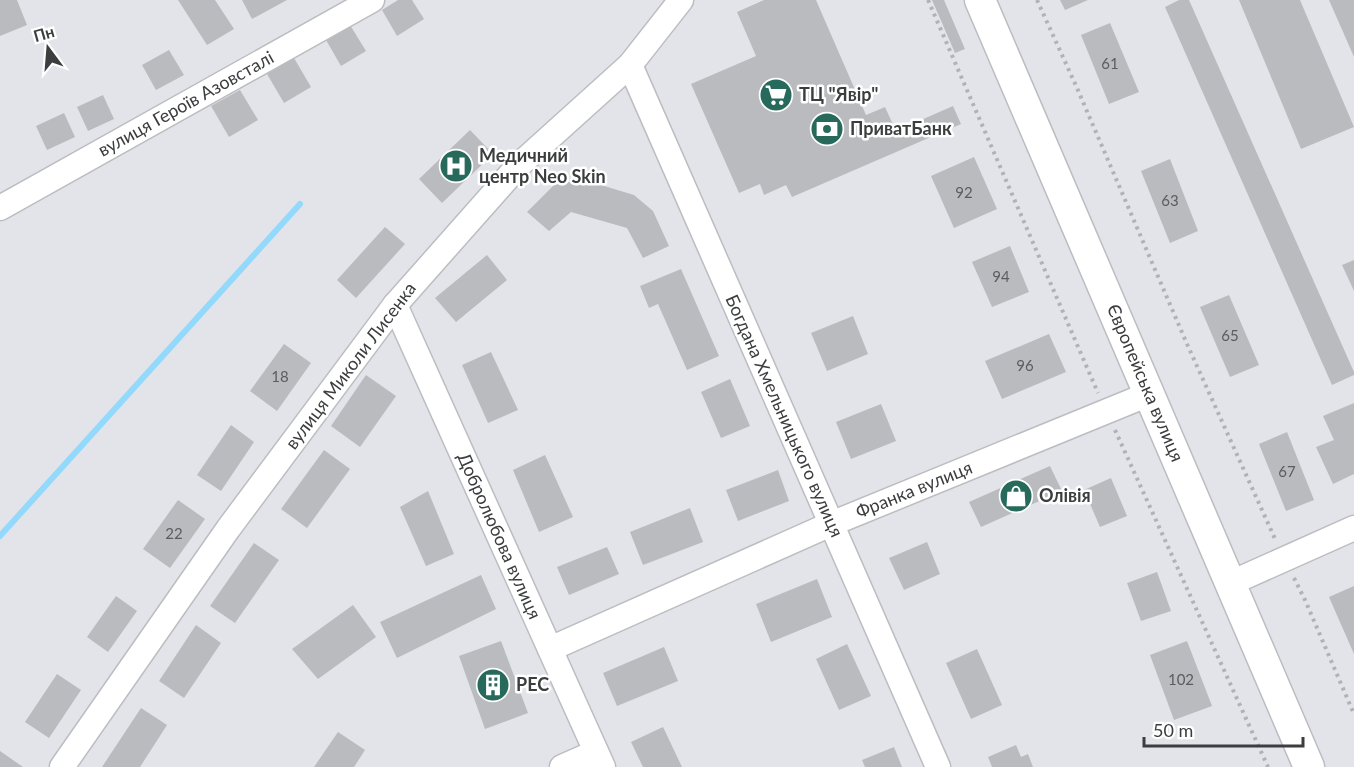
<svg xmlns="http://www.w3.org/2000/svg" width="1354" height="767" viewBox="0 0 1354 767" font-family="Lato,sans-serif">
<rect width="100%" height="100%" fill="#e3e4e9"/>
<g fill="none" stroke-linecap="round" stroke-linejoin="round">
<!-- stream -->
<path stroke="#92d9fc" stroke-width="6" d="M0 536 300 204"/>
</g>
<!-- building -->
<g fill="#babbbf">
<path d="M0 0H17L27 25 0 36Z"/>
<path d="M178 0H215L234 29 207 45Z"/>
<path d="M242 0H287L252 19Z"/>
<path d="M398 0H412L424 19 397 36 382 10Z"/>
<path d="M764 0H816L866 115 885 107 896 131 953 106 961 124 792 197 786 185 764 195 760 184 739 193 691 84 756 56 737 12Z"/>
<path d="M932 0H944L965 49 955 53Z"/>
<path d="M1060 0H1088L1065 10Z"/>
<path d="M1179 0H1189L1354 372V375L1332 385 1165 7Z"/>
<path d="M1239 0H1300L1354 127 1301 149Z"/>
<path d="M1329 0H1354V57Z"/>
<path d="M1110 23 1139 92 1109 104 1081 35Z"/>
<path d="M350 25 366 51 341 66 326 40Z"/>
<path d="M169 50 184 75 156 90 142 65Z"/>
<path d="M294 58 311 87 284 103 267 74Z"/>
<path d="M240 90 258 120 229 137 211 106Z"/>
<path d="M103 95 114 119 88 131 77 107Z"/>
<path d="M64 113 75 137 47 150 36 126Z"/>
<path d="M470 130 493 154 442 203 419 179Z"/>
<path d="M974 157 997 209 954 228 931 176Z"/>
<path d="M1170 159 1198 231 1170 243 1141 171Z"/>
<path d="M581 179 634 195 653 211 669 246 643 258 627 228 571 212 549 231 527 212 554 185Z"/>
<path d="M385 227 405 244 356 298 337 280Z"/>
<path d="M1010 246 1029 292 992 307 972 262Z"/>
<path d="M487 255 507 280 456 322 435 298Z"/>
<path d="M1354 260V291L1342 265Z"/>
<path d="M681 269 719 356 687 370 658 304 649 308 640 286Z"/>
<path d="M1229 295 1259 365 1230 377 1200 307Z"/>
<path d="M853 316 868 354 827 371 811 333Z"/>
<path d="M1049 334 1066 372 1002 399 985 361Z"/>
<path d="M284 344 311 363 277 411 250 391Z"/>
<path d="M491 352 518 410 488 423 462 365Z"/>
<path d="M366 375 396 396 360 447 331 426Z"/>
<path d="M730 379 750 426 721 438 701 392Z"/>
<path d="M1354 403V474L1333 484 1316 447 1334 440 1323 416Z"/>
<path d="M881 404 896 441 851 459 836 422Z"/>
<path d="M231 425 254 442 221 491 197 475Z"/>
<path d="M1287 432 1314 500 1286 511 1259 444Z"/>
<path d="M324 450 350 469 307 528 281 509Z"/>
<path d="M545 455 573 517 539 532 513 470Z"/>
<path d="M1050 466 1062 491 981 527 969 502Z"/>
<path d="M778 470 789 501 738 521 726 490Z"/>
<path d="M1111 478 1127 516 1100 527 1084 490Z"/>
<path d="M428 491 454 554 426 566 400 507Z"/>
<path d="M178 500 205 519 170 568 143 549Z"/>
<path d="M690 508 703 542 643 565 630 532Z"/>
<path d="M927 542 940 574 904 590 889 558Z"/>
<path d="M254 543 279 560 235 623 210 606Z"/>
<path d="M607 547 619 574 569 595 557 567Z"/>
<path d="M1157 572 1171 611 1141 621 1127 583Z"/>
<path d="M481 575 496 609 397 658 380 622Z"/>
<path d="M817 579 832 617 771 642 756 604Z"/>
<path d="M1354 586V654L1329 597Z"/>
<path d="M116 596 137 611 108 652 87 637Z"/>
<path d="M353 605 376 637 318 679 292 649Z"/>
<path d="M196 625 221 643 184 698 159 681Z"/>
<path d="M501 641 528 713 485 729 459 656Z"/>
<path d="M1187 641 1212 706 1174 720 1150 655Z"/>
<path d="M847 644 871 696 839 710 816 659Z"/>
<path d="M664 647 678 681 617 706 603 673Z"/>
<path d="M977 649 1002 705 971 719 946 663Z"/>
<path d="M57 674 81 690 49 738 25 722Z"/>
<path d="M141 708 167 725 140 767H102Z"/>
<path d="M663 727 682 767H643L631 742Z"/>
<path d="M338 732 365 750 354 767H314Z"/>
<path d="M1016 745 1021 757 1028 754 1033 767H992L988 757Z"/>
<path d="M894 747 902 767H865L862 760Z"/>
<path d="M0 751 23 767H0Z"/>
</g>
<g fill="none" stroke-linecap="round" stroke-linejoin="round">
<!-- minor casing -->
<g stroke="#bbbdc1" stroke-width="27">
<g id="minor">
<path d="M630 65 938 767"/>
<path d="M0 208 372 0"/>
<path d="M395 305 603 767"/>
<path d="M1231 583 1354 528"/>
<path d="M550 649 831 524 1149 394"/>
<path d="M62 767 228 529 395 305 518 166 630 65 681 0"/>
<path d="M562 767 596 752"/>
</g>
</g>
<!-- tertiary casing -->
<g stroke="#bbbdc1" stroke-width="33">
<path id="tertiary" d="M980 0 1309 767"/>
</g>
<!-- path -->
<g stroke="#b1b2b5" stroke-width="4" stroke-dasharray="3 4.5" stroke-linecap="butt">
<path d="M928 0 1098 393"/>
<path d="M1037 0 1077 88 1187 344 1276 541"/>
<path d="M1115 430 1268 767"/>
<path d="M1294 578 1305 600 1354 714"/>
</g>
<!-- minor -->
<use href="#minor" stroke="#fff" stroke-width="24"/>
<!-- tertiary -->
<use href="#tertiary" stroke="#fff" stroke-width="30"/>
</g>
<!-- icons -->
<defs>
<g id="supermarket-disc" transform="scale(1.725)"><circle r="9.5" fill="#276a5c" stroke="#fff"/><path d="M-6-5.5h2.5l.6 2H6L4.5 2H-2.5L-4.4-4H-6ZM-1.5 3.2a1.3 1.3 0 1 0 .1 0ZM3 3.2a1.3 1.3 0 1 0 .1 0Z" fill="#fff"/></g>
<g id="bank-disc" transform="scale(1.725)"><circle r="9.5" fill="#276a5c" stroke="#fff"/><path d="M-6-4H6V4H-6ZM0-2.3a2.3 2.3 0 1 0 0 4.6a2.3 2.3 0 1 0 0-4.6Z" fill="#fff"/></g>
<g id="hospital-disc" transform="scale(1.725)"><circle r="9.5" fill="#276a5c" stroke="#fff"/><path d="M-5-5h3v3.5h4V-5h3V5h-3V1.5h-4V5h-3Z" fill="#fff"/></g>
<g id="shop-disc" transform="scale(1.725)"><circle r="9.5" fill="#276a5c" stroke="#fff"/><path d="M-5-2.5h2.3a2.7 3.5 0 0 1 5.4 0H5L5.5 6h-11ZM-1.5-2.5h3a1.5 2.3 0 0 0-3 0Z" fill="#fff"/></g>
<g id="building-disc" transform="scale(1.725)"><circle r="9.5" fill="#276a5c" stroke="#fff"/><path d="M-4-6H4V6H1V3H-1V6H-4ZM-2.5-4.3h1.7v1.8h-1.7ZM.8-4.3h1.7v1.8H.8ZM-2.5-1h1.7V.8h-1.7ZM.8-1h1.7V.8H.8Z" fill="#fff"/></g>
</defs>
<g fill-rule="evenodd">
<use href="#supermarket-disc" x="776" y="95"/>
<use href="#bank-disc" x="827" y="129"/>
<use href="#hospital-disc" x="456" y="166"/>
<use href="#shop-disc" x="1016" y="496"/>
<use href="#building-disc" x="493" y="685"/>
</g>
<g text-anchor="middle" stroke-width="5" stroke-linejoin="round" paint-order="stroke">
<!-- number labels -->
<g font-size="15" fill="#5c5c5e">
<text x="1110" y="69">61</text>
<text x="964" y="198">92</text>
<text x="1170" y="206">63</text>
<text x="1001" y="282">94</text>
<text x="1230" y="341">65</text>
<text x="1025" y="371">96</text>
<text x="280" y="382">18</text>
<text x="1287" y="477">67</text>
<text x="174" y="539">22</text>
<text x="1181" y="685">102</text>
</g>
<!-- poi labels -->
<g font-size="18" font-weight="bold" fill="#3c3d3e" stroke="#fff" text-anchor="start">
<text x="799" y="101">ТЦ "Явір"</text>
<text x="850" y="135">ПриватБанк</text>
<text x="479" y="162">Медичний<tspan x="479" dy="21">центр Neo Skin</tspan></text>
<text x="1039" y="502">Олівія</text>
<text x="516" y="691">РЕС</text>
</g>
<!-- street labels -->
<g font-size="18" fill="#3c3d3e" stroke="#fff">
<text transform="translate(186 104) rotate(-29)" y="6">вулиця Героїв Азовсталі</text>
<text transform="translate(351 366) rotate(-53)" y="6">вулиця Миколи Лисенка</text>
<text transform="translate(1145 383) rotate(67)" y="6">Європейська вулиця</text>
<text transform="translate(784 416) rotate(66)" y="6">Богдана Хмельницького вулиця</text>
<text transform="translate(914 490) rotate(-22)" y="6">Франка вулиця</text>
<text transform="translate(499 536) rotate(66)" y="6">Добролюбова вулиця</text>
</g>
</g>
<!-- north arrow -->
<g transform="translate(48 48) rotate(344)" stroke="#ffffff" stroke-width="4.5" paint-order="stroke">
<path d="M0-4.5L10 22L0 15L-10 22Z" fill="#3c3d3e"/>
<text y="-9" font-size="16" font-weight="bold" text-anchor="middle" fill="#3c3d3e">Пн</text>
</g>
<!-- scale -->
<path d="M1144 737v9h159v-9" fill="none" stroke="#3c3d3e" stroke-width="3"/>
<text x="1153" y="737" font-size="18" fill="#3c3d3e" stroke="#ffffff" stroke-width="4.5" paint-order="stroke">50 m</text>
</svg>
